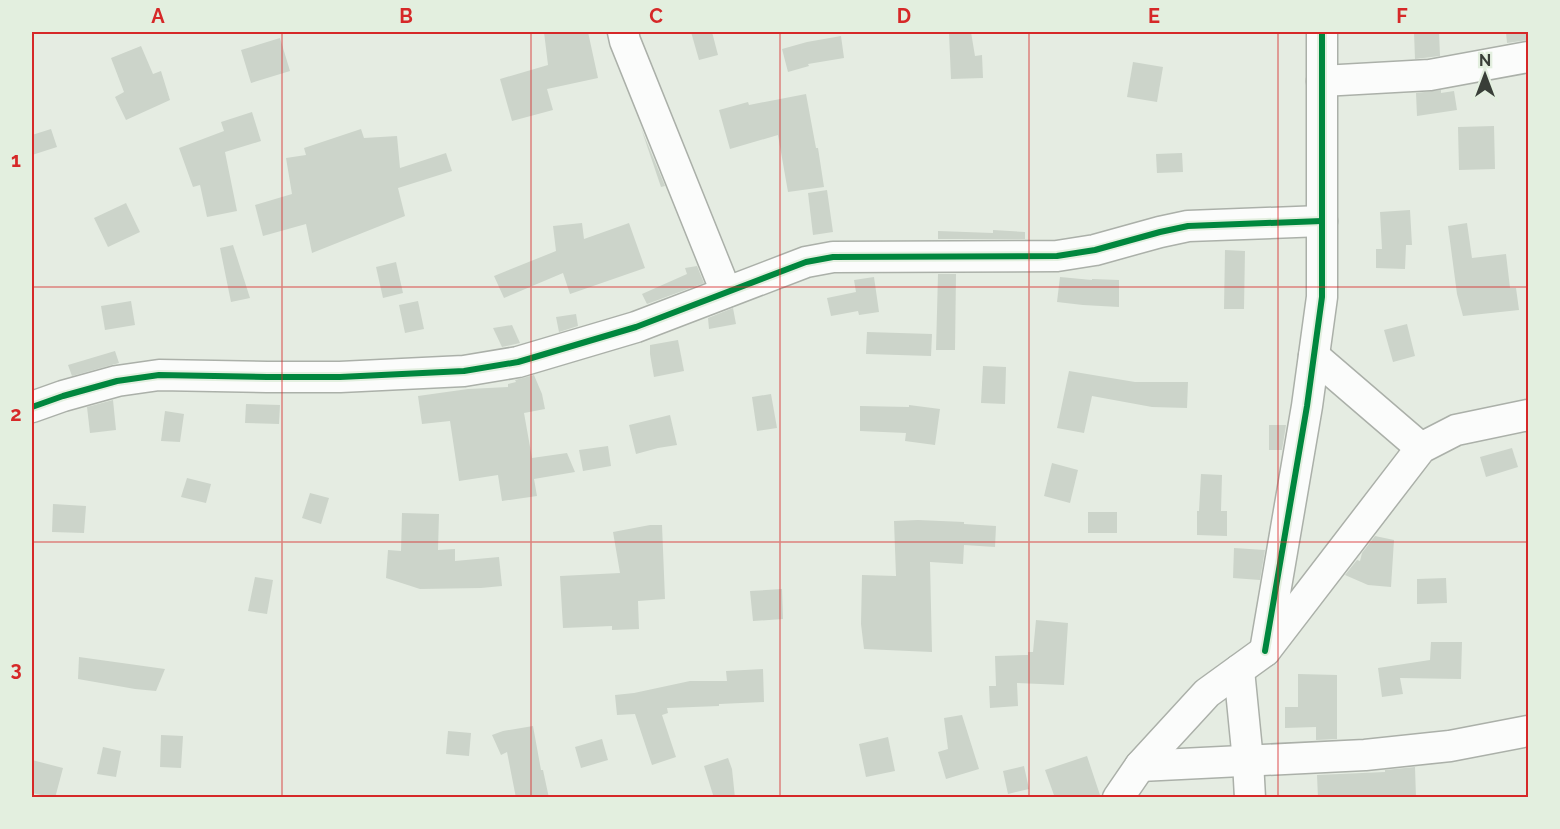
<svg xmlns="http://www.w3.org/2000/svg" width="1560" height="829" viewBox="0 0 1560 829" font-family="Raleway,sans-serif">
<rect width="100%" height="100%" fill="#e5ece2"/>
<!-- building -->
<g fill="#ccd4ca">
<path d="M544 32H588L598 78 547 89 553 110 512 121 500 79 548 65Z"/>
<path d="M691 32H712L718 55 699 60Z"/>
<path d="M958 32H971L975 56 982 55 983 78 951 79 949 33Z"/>
<path d="M1414 32H1439L1440 56 1415 59Z"/>
<path d="M1506 32H1528V40L1507 43Z"/>
<path d="M841 36 844 58 808 64 809 66 788 72 782 49 807 42Z"/>
<path d="M280 38 290 71 251 83 241 50Z"/>
<path d="M141 46 153 74 161 71 170 100 126 120 115 97 124 92 111 58Z"/>
<path d="M1133 62 1163 67 1157 102 1127 97Z"/>
<path d="M1441 90V93L1454 91 1457 110 1417 116 1416 93Z"/>
<path d="M806 94 816 148H818L824 187 788 192 778 135 730 149 719 110 748 102 749 105Z"/>
<path d="M252 112 261 141 225 152 237 211 207 217 200 185 193 187 179 148 224 131 221 122Z"/>
<path d="M1494 126 1495 169 1459 170 1458 127Z"/>
<path d="M641 128 665 186 661 187Z"/>
<path d="M51 129 57 147 32 155V135Z"/>
<path d="M361 129 364 138 397 136 400 168 446 153 452 171 398 188 405 216 312 253 306 224 263 236 255 205 292 194 286 158 306 155 304 148Z"/>
<path d="M1182 153 1183 172 1157 173 1156 154Z"/>
<path d="M827 190 833 232 813 235 808 193Z"/>
<path d="M126 203 140 232 108 247 94 218Z"/>
<path d="M1410 210 1412 245H1406L1405 269 1376 268V249H1382L1380 212Z"/>
<path d="M582 223 584 239 629 223 645 268 570 294 563 273 504 298 494 276 556 251 553 226Z"/>
<path d="M1467 223 1472 258 1506 254 1510 288H1516L1519 310 1463 316 1457 294 1448 226Z"/>
<path d="M993 230 1025 232V239H938V231L993 233Z"/>
<path d="M233 245 250 298 231 302 220 248Z"/>
<path d="M1225 250 1245 251 1244 309H1224Z"/>
<path d="M396 262 403 293 383 298 376 267Z"/>
<path d="M697 266 704 283 647 304 642 294 687 274 685 268Z"/>
<path d="M938 274H956L955 350H936Z"/>
<path d="M874 277 879 312 859 315 858 311 831 316 827 298 856 292 854 280Z"/>
<path d="M1060 277 1092 280V279L1119 280V307L1083 305 1057 302Z"/>
<path d="M131 301 135 325 105 330 101 306Z"/>
<path d="M418 301 424 329 405 333 399 305Z"/>
<path d="M733 308 736 324 709 329 708 318Z"/>
<path d="M576 314 578 326 559 332 556 317Z"/>
<path d="M1407 324 1415 356 1393 362 1384 330Z"/>
<path d="M512 325 520 343 502 347 493 328Z"/>
<path d="M867 332 932 334 931 356 866 354Z"/>
<path d="M678 340 684 371 654 377 650 354V345Z"/>
<path d="M115 351 119 363 72 376 68 365Z"/>
<path d="M983 366 1006 367 1005 404 981 403Z"/>
<path d="M1069 371 1135 382H1188L1187 408 1152 407 1092 396 1084 433 1057 428Z"/>
<path d="M534 375 542 394 545 409 524 413 532 458 567 453 575 472 534 479 537 496 502 501 498 475 459 481 450 421 422 424 418 396 468 389 508 387V384L516 382 515 380Z"/>
<path d="M771 394 777 428 757 431 752 397Z"/>
<path d="M113 400 116 430 90 433 87 407Z"/>
<path d="M246 404 280 405 279 424 245 423Z"/>
<path d="M909 405 940 409 935 445 905 441 906 433 860 431V406L909 407Z"/>
<path d="M165 411 184 414 180 442 161 441Z"/>
<path d="M670 415 677 445 658 448 636 454 629 425Z"/>
<path d="M1269 425H1286L1282 450H1269Z"/>
<path d="M608 446 611 466 583 471 579 450Z"/>
<path d="M1512 448 1518 467 1486 477 1480 457Z"/>
<path d="M1052 463 1078 470 1070 503 1044 496Z"/>
<path d="M1201 474 1222 475 1221 511H1227V536L1197 535V511H1199Z"/>
<path d="M187 478 211 484 206 503 181 497Z"/>
<path d="M310 493 329 498 321 524 302 518Z"/>
<path d="M53 504 86 506 84 533 52 532Z"/>
<rect x="1088" y="512" width="29" height="21"/>
<path d="M402 513 439 514 438 550 455 549V561L499 557 502 586 481 588 420 589 386 578 388 550 401 551Z"/>
<path d="M918 520 964 522V524L996 526 995 547 964 545 963 564 930 562 932 652 864 649 861 624 862 575 896 576 894 521Z"/>
<path d="M650 525H662L665 599 638 601 639 629 612 630V626L563 628 560 576 620 573 613 532Z"/>
<path d="M1375 536 1394 540 1391 587 1368 585 1345 575 1357 560 1360 561 1362 553Z"/>
<path d="M1234 548 1265 550 1260 580 1233 578Z"/>
<path d="M255 577 273 580 267 614 248 611Z"/>
<path d="M1446 578 1447 603 1417 604V579Z"/>
<path d="M782 589 783 619 753 621 750 591Z"/>
<path d="M1036 620 1068 623 1064 685 1017 683 1018 706 990 708 989 686H996L995 656 1028 655V652H1033Z"/>
<path d="M1431 642H1462L1461 679 1400 678 1403 694 1382 697 1378 668 1430 660Z"/>
<path d="M79 657 165 669 156 691 135 689 78 679Z"/>
<path d="M763 669 764 702 719 704V706L667 708 668 713 662 715 676 757 652 765 635 714 617 715 615 695 634 693 690 681H727L726 671Z"/>
<path d="M1298 674 1337 675V739L1316 740V727L1285 728V707H1298Z"/>
<path d="M962 715 979 769 946 779 938 752 948 749 944 718Z"/>
<path d="M533 726 541 770H543L549 798H516L507 752 501 755 492 735 503 731Z"/>
<path d="M448 731 471 733 469 756 446 754Z"/>
<path d="M161 735 183 736 181 768 160 767Z"/>
<path d="M888 737 895 771 866 777 859 744Z"/>
<path d="M602 739 608 760 581 768 575 747Z"/>
<path d="M103 747 121 751 116 777 97 774Z"/>
<path d="M1087 756 1101 798H1055L1045 770Z"/>
<path d="M728 758 732 769 735 798H714L704 766Z"/>
<path d="M32 760 63 768 55 798 32 793Z"/>
<path d="M1024 766 1029 789 1008 794 1003 771Z"/>
<path d="M1415 767 1416 798H1318L1317 775 1385 772V770Z"/>
</g>
<g fill="none" stroke-linecap="round" stroke-linejoin="round">
<!-- minor casing -->
<g stroke="#abb0a9" stroke-width="33">
<g id="minor">
<path d="M623 32 625 41 726 292"/>
<path d="M1322 81 1430 75 1528 57"/>
<path d="M1314 356 1421 448"/>
<path d="M32 407 63 396 117 381 159 375 267 377H340L464 371 518 362 636 327 806 262 833 257 1057 256 1095 250 1160 232 1188 226 1322 221"/>
<path d="M1265 651 1307 406 1322 297V32"/>
<path d="M1239 670 1248 761 1250 798"/>
<path d="M1140 766 1365 755 1450 746 1528 731"/>
<path d="M1118 798 1140 766 1207 693 1265 651 1421 448 1456 430 1528 415"/>
</g>
</g>
<!-- minor -->
<use href="#minor" stroke="#fbfcfb" stroke-width="30"/>
<!-- cycleway casing -->
<g stroke="#e3efdf" stroke-width="10">
<g id="cycleway">
<path d="M32 407 63 396 117 381 159 375 267 377H340L464 371 518 362 636 327 806 262 833 257 1057 256 1095 250 1160 232 1188 226 1322 221"/>
<path d="M1265 651 1307 406 1322 297V32"/>
</g>
</g>
<!-- cycleway -->
<use href="#cycleway" stroke="#00873e" stroke-width="6"/>
</g>
<!-- grid -->
<path fill="none" stroke="#d62828" stroke-width="1.5" stroke-opacity="0.55" d="M282 32V798M531 32V798M780 32V798M1029 32V798M1278 32V798M32 287H1528M32 542H1528"/>
<!-- border -->
<rect width="1560" height="829" fill="none" stroke="#e3efdf" stroke-width="66"/>
<!-- north arrow -->
<g transform="translate(1485 75)" stroke="#e3efdf" stroke-width="4.5" paint-order="stroke">
<path d="M0-4.5L10 22L0 15L-10 22Z" fill="#393e38"/>
<text y="-9" font-size="16" font-weight="bold" text-anchor="middle" fill="#393e38">N</text>
</g>
<rect x="33" y="33" width="1494" height="763" fill="none" stroke="#d62828" stroke-width="2"/>
<g font-size="20" text-anchor="middle" font-weight="bold" fill="#d62828">
<text x="158" y="23">A</text>
<text x="406" y="23">B</text>
<text x="656" y="23">C</text>
<text x="904" y="23">D</text>
<text x="1154" y="23">E</text>
<text x="1402" y="23">F</text>
<text x="16" y="167">1</text>
<text x="16" y="421">2</text>
<text x="16" y="676">3</text>
</g>
</svg>
